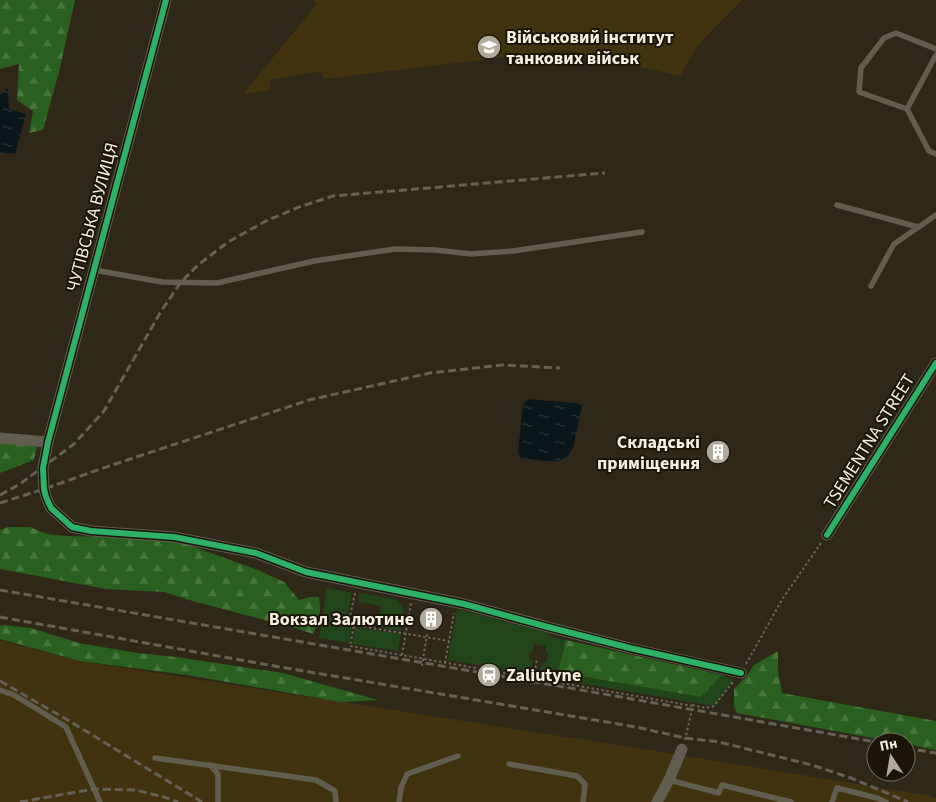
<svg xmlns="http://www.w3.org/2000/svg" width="936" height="802" viewBox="0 0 936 802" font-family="'Source Sans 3',sans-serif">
<defs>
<pattern id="forest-firs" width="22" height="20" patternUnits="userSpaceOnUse" patternTransform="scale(1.25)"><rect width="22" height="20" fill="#2a601f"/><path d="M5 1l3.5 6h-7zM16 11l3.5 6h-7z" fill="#4a773f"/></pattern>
<pattern id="water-ripples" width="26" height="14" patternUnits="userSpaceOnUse" patternTransform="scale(1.25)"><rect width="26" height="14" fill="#09161a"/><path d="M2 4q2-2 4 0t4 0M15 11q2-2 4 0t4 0" fill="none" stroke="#2e383b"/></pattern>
</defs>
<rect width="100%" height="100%" fill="#2f2818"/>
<!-- built -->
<g fill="#413310">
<path d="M312 0H742L698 45 680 76 565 50 324 79 321 71 270 80V90L243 94 317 4Z"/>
<path d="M0 640 80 661 643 749 930 796 936 798V802H0Z"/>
</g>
<!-- grass -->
<g fill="#21441a">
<path d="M327 588 352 593 347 618 351 623 352 626 349 643 319 638Z"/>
<path d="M359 593 395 599C408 608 404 618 401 631L378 627 381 606 359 602Z"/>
<path d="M457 609 545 632 552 637 566 640 558 672 701 697 722 675 734 680 714 706 538 676 542 663 547 661 548 653H546V646L534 644 532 653H530L529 657 533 661 530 674 448 660Z"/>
<path d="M355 627 401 634 398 651 352 644Z"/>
</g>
<!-- forest -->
<g fill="url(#forest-firs)">
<path d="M0 0H75L60 68 43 130 29 133 33 111 17 100 19 64 0 69Z"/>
<path d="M0 435 39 438 34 460 0 473Z"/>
<path d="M8 527H30L47 534 67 536 166 539 186 544 258 570 284 582 299 600 310 597H319C321 613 320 620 313 634L295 628 196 602 164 592 106 589 0 569V530Z"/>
<path d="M4 625 31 628 79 643 137 653 176 657 283 673 378 700 341 702 187 675 80 661 0 639V626Z"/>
<path d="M566 640 722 675 701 697 558 672Z"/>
<path d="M778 651V671L782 693 936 721V750L906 744V742H894L737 713 734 707V689L746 677 754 665Z"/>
</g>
<!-- water -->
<g fill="url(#water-ripples)">
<path d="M8 88 9 109 26 114 15 154 0 152V95Z"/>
<path d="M529 399 576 403 582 406 573 448 568 456 558 461H545L521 458 518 453 523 404Z"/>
</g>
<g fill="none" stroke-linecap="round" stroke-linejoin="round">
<!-- path -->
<g stroke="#6b675c" stroke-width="2" stroke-dasharray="2.5 2.5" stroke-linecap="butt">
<path d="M355 593 350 616 354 625 350 646 693 706"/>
<path d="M354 625 449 641"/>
<path d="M402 655 411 603"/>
<path d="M445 663 454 613"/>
<path d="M746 664 783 598 821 543"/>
<path d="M422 666 427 634"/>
<path d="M534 678 537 658"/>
<path d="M685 740 693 705C700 707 707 709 714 706L733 682"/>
</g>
<!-- lane -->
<g stroke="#625d51" stroke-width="5.5">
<path d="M936 55 907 109 929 151 936 154"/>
<path d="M907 109 859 92 861 68 884 38 896 33 936 49"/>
<path d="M837 205 918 227"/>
<path d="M94 270 162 282 217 283 314 261 395 249 436 250 471 254 513 251 642 232"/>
<path d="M871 286 894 244 936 215"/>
<path d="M0 690 14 695 66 727 100 802"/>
<path d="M155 758 316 780 335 791 336 802"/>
<path d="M509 764 577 776 585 784 583 802"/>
<path d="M210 765 218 774V802"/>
<path d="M669 780 719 793 722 785 791 802"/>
<path d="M399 802 401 788 407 774 458 756"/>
<path d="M832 802 837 788 877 798 886 802"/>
</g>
<!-- street -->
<g stroke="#625d51" stroke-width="11">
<path d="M166 0 48 442 43 468 44 489 46 497 51 508 72 527 91 531 174 537 256 553 306 572 464 604 548 627 630 648 741 673"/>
<path d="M0 438 48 442"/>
<path d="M827 535 936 363"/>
<path d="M657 802 669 780 682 749"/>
</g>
<!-- rail -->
<g stroke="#666156" stroke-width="3" stroke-dasharray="8 4" stroke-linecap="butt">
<path d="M0 495 20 484 74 444 104 411 160 313 181 282 198 265 228 242 266 221 299 207 333 196 605 173"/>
<path d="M0 503 44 489 109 466 309 400 430 373 502 365 560 368"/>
<path d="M0 590 564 687 876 742"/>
<path d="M0 617 280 667 636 727 685 738 719 742 812 765 851 778 908 802"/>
<path d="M0 681 66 719 202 802"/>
<path d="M906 748 936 753"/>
<path d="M20 802 94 789 135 790 164 797 178 802"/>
</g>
<!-- cycleway casing -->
<g stroke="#1b1509" stroke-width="9">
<g id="cycleway">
<path d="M166 0 48 442 43 468 44 489 46 497 51 508 72 527 91 531 174 537 256 553 306 572 464 604 548 627 630 648 741 673"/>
<path d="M827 535 936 363"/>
</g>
</g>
<!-- cycleway -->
<use href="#cycleway" stroke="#2db169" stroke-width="6"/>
</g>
<!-- icons -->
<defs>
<g id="university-disc" transform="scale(1.25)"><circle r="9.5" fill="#b1a999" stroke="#1b1509"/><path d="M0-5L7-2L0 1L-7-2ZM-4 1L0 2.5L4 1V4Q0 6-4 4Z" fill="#fff"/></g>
<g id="building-disc" transform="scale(1.25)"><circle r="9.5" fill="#b1a999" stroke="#1b1509"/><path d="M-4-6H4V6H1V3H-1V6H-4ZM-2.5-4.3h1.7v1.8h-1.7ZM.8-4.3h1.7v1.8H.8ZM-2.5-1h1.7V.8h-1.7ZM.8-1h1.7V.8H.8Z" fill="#fff"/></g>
<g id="station-disc" transform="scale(1.25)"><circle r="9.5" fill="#b1a999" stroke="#1b1509"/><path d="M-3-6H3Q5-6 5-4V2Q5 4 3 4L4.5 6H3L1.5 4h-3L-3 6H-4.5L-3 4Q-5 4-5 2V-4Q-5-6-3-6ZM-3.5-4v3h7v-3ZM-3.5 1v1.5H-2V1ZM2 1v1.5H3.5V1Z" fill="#fff"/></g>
</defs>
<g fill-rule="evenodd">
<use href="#university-disc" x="489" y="47"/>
<use href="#building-disc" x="718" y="452"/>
<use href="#building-disc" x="431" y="619"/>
<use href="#station-disc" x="489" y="675"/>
</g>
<g text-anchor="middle" stroke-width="4" stroke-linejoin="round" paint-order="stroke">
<!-- poi labels -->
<g font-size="18" font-weight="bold" fill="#f7efde" stroke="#1b1509" text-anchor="start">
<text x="506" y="43">Військовий інститут<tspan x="506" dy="21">танкових військ</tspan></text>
<text x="700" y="448" text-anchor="end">Складські<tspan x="700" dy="21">приміщення</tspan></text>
<text x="414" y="625" text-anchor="end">Вокзал Залютине</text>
<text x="506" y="681">Zaliutyne</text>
</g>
<!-- street labels -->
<g font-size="18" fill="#f7efde" stroke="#1b1509">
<text transform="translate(92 217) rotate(-75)" y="6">ЧУТІВСЬКА ВУЛИЦЯ</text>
<text transform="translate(869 441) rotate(-58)" y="6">TSEMENTNA STREET</text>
</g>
</g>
<!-- north arrow -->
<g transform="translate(891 757) rotate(348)"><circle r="24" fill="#1b1509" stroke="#736c5e"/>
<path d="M0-4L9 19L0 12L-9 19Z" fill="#b1a999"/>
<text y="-8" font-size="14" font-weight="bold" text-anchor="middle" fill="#f7efde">Пн</text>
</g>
</svg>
